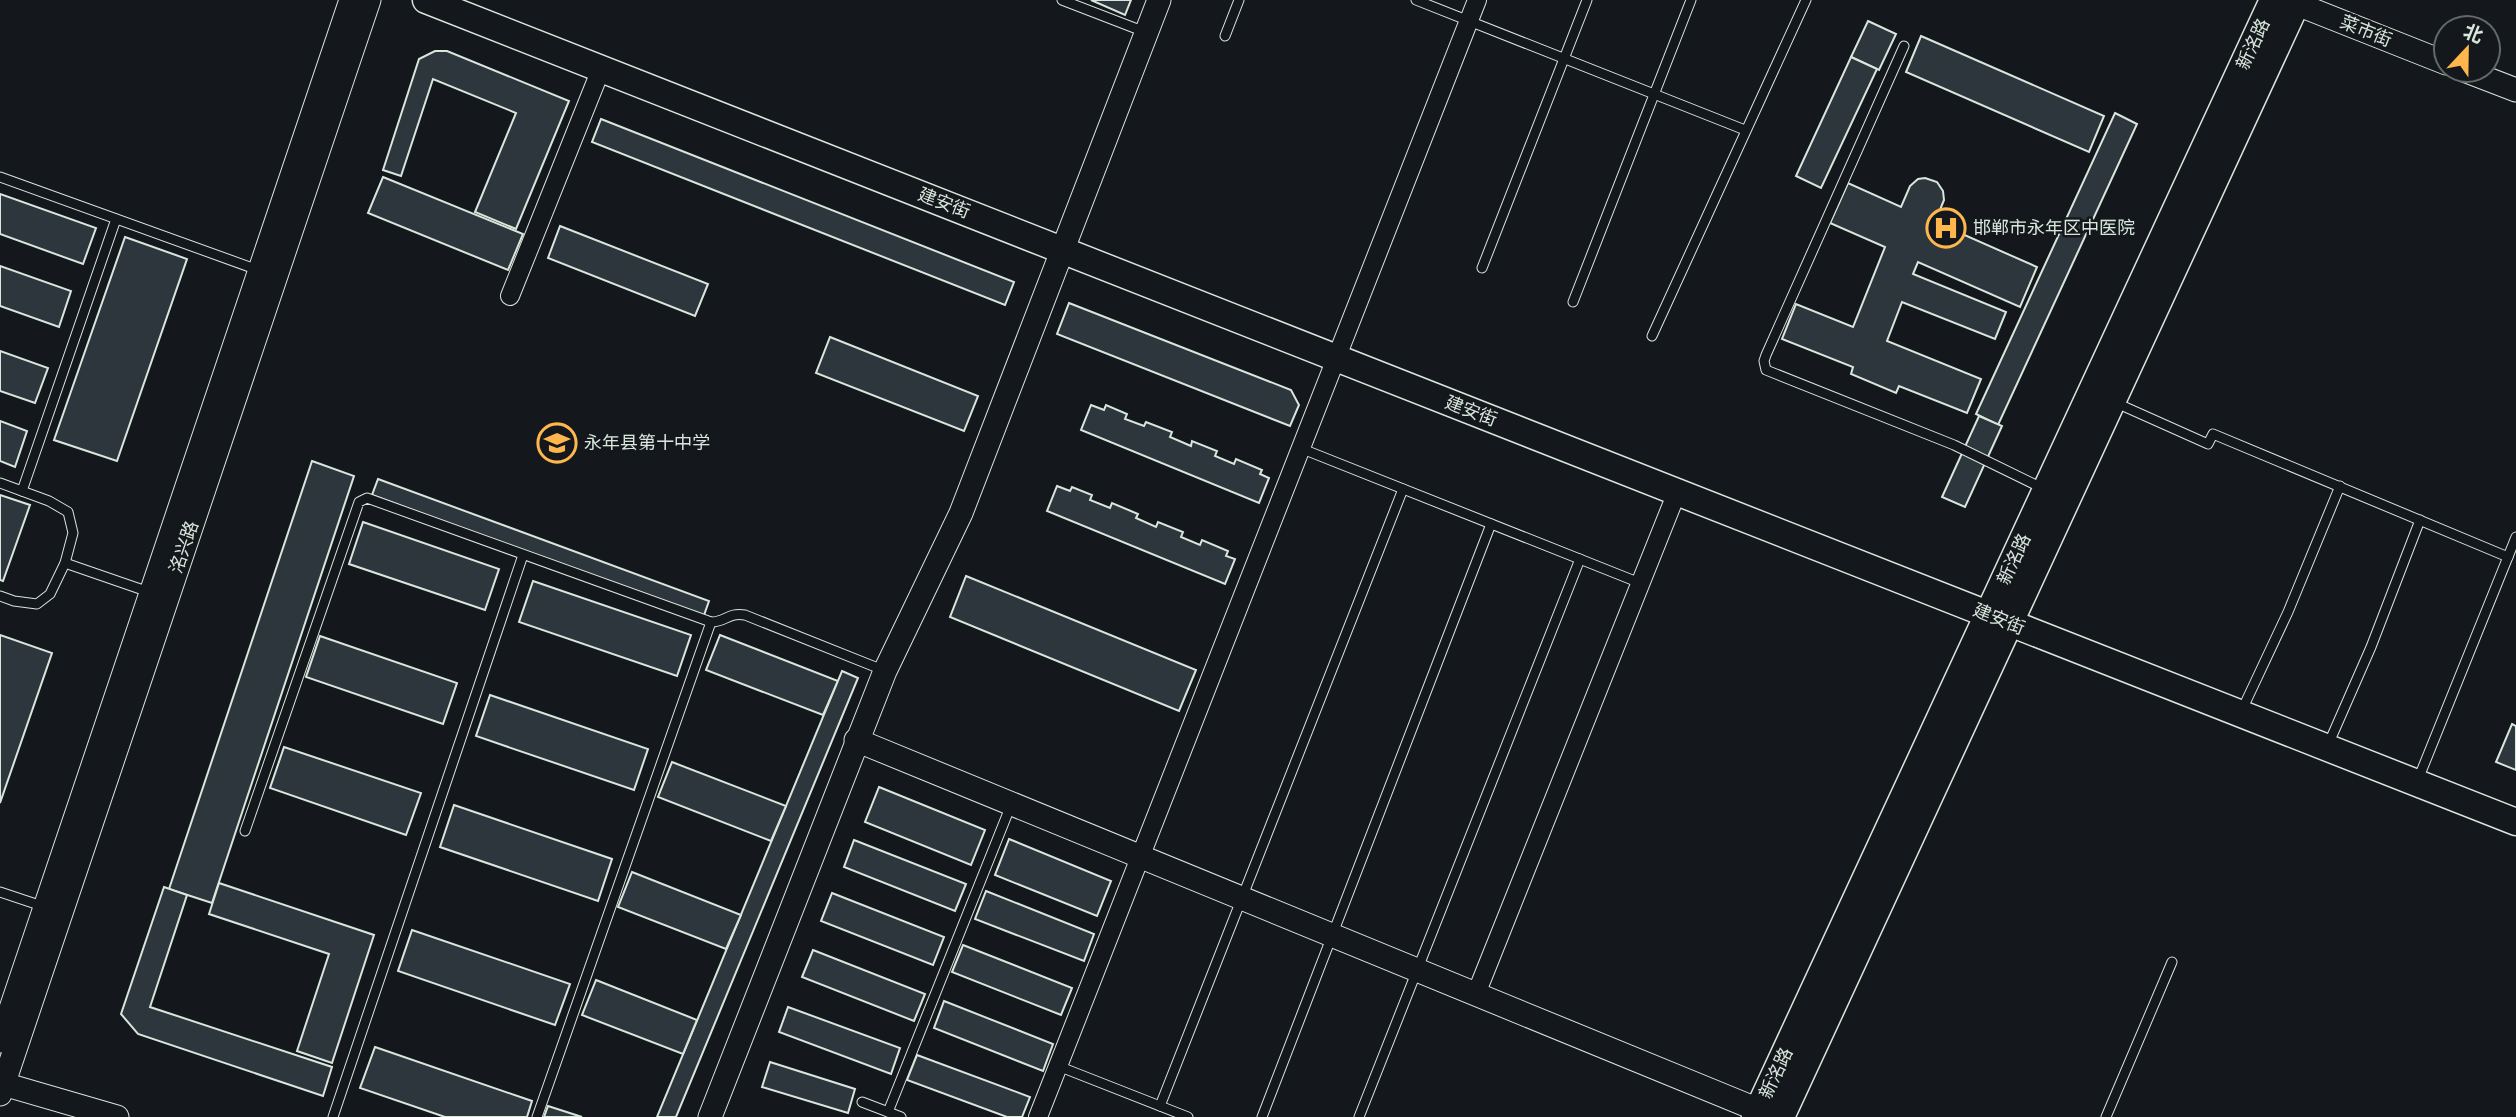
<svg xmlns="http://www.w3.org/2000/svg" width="2516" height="1117" viewBox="0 0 2516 1117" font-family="Roboto,'Noto Sans SC',sans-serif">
<rect width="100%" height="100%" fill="#14181c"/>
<!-- building -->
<g fill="#2c363c" stroke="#d8e6dc" stroke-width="2">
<path d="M1091 0H1131L1125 15Z"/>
<path d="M1868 21 1896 34 1879 70 1851 57Z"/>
<path d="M1921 36 2104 116 2089 152 1906 72Z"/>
<path d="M435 51H447L569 101 516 229 475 212 516 113 433 79 401 176 383 170 419 59Z"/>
<path d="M1851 57 1877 69 1821 188 1796 176Z"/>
<path d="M2115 113 2137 124 1998 425 1976 414Z"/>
<path d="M601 119 1014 282 1005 305 592 142Z"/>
<path d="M383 177 523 234 508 270 368 213Z"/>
<path d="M1925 178 1937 182 1943 191 1944 200 1935 222 2037 267 2020 307 1918 262 1913 274 2006 312 1995 339 1902 302 1887 341 1981 379 1967 413 1899 386 1896 393 1851 374 1853 367 1782 339 1796 304 1853 327 1885 247 1830 223 1848 183 1901 207 1910 186 1918 179Z"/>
<path d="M0 194 96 228 83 264 0 234Z"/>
<path d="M560 226 708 284 695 316 548 258Z"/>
<path d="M125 237 187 259 117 461 54 440Z"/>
<path d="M0 266 71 291 59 327 0 306Z"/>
<path d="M1069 303 1291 390 1299 405 1290 426 1057 334Z"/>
<path d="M830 337 978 396 964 431 816 373Z"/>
<path d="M0 351 48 368 35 403 0 391Z"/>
<path d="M1091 405 1104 410 1106 405 1127 414 1125 419 1144 426 1146 422 1172 432 1170 437 1191 446 1192 441 1217 451 1215 456 1234 464 1236 459 1262 470 1260 474 1269 478 1259 503 1081 430Z"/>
<path d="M1979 416 2002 426 1965 507 1942 497Z"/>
<path d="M0 421 27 431 15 467 0 461Z"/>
<path d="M312 461 354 476 212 903 169 889Z"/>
<path d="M378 479 709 601 703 618 372 495Z"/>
<path d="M1057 486 1070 491 1072 487 1092 495 1090 500 1110 508 1112 503 1138 514 1136 518 1156 527 1158 522 1183 532 1181 537 1200 545 1202 540 1228 551 1226 556 1235 559 1225 584 1047 511Z"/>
<path d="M0 495 30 505 3 581 0 580Z"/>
<path d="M363 522 499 569 485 610 349 564Z"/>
<path d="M966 576 1196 670 1179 711 950 617Z"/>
<path d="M533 581 691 635 677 676 519 622Z"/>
<path d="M0 635 52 653 0 803Z"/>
<path d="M720 635 838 681 823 715 706 670Z"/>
<path d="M320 636 457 683 443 724 306 677Z"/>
<path d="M842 671 858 678 676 1117H657Z"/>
<path d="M490 695 648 749 634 790 476 736Z"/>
<path d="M2512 724 2516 726V770L2496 762Z"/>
<path d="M284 747 421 793 406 835 270 788Z"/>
<path d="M672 762 786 806 771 841 658 797Z"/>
<path d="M879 787 985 830 971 865 865 822Z"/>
<path d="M454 805 612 859 598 901 440 847Z"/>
<path d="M1009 839 1111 881 1097 916 995 875Z"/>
<path d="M854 840 966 884 955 911 844 867Z"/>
<path d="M632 872 741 915 726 949 618 907Z"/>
<path d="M219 883 374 935 332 1063 297 1051 329 954 209 914Z"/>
<path d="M164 887 187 895 150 1007 332 1067 323 1096 138 1034 121 1014Z"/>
<path d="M986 891 1094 934 1084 961 975 919Z"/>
<path d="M832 893 944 937 933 965 821 921Z"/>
<path d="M412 930 570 984 555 1025 398 971Z"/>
<path d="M963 945 1072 988 1061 1015 952 972Z"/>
<path d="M813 950 925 994 914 1021 802 977Z"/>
<path d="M596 980 697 1020 683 1054 582 1015Z"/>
<path d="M944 1001 1053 1044 1043 1071 934 1028Z"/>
<path d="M788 1007 900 1048 891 1074 779 1032Z"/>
<path d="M375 1047 532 1101 527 1117H445L360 1088Z"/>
<path d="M917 1055 1030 1097 1022 1117H1007L907 1080Z"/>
<path d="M770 1062 855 1089 848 1113 762 1087Z"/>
<path d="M548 1106 582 1117H544Z"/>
</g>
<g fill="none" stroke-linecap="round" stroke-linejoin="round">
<!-- service casing -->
<g stroke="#d8e6dc" stroke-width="11">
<g id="service">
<path d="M1062 0 1145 32"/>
<path d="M1416 0 1745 130"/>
<path d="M1225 36 1239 0"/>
<path d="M1904 46 1766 355 1764 361 1766 370 1954 445 2044 489"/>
<path d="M0 177 258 270"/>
<path d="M1482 268 1587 0"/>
<path d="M1573 302 1691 0"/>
<path d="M1652 336 1806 0"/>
<path d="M2114 402 2208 444 2213 434 2508 557"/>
<path d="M1300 448 1640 583"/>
<path d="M0 483 49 501 68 512 73 533 65 563 50 594 37 604 14 601 0 596"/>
<path d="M22 491 116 219"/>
<path d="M65 563 149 592"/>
<path d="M2241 712 2288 612 2340 486"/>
<path d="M2328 745 2371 647 2420 520"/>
<path d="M2417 782 2516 537"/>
<path d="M245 831 359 502 367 498 711 622C726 622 728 612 745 615L883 670"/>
<path d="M0 892 45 907"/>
<path d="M1058 1066 1188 1117"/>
<path d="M862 1102 901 1117"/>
<path d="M1160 1106 1403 489"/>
<path d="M888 1112 1011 805"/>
<path d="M333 1117 523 555"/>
<path d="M537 1117 711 622"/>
<path d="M1262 1117 1491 524"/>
<path d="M1359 1117 1580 559"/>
<path d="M2106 1117 2172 962"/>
</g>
</g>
<!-- minor casing -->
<g stroke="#d8e6dc" stroke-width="20">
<g id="minor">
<path d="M510 296 601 69"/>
<path d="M1476 994 1677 492"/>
<path d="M1038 1117 1477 0"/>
</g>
</g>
<!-- tertiary casing -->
<g stroke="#d8e6dc" stroke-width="25">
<g id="tertiary">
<path d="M2287 0 2446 63"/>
<path d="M2464 70 2516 90"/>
<path d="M856 740 1773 1116"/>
<path d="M0 1041 351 0"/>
<path d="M0 1083 117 1117"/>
<path d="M0 1094 369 0"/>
<path d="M710 1117 885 671 961 513 1159 0"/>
</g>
</g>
<!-- secondary casing -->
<g stroke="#d8e6dc" stroke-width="29">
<g id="secondary">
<path d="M426 0 2516 822"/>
<path d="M1755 1117 2273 0"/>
<path d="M1781 1117 2298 0"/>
</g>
</g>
<!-- service -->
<use href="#service" stroke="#14181c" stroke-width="9"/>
<!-- minor -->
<use href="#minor" stroke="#14181c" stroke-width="18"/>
<!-- tertiary -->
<use href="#tertiary" stroke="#14181c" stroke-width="23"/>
<!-- secondary -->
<use href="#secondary" stroke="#14181c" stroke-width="26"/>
</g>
<!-- icons -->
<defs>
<g id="hospital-ring" transform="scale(2.0125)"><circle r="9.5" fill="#14181c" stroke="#ffb74d" stroke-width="1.5"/><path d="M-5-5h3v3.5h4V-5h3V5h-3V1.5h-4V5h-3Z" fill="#ffb74d"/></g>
<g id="school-ring" transform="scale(2.0125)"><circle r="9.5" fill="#14181c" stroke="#ffb74d" stroke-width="1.5"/><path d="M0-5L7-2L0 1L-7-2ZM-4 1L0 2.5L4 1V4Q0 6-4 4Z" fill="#ffb74d"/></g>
</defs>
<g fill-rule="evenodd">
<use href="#hospital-ring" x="1946" y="228"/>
<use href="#school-ring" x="557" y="443"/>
</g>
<g text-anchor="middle" stroke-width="5" stroke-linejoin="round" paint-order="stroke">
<!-- street labels -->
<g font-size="18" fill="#d8e6dc" stroke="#14181c">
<text transform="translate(2366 31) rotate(22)" y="6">菜市街</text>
<text transform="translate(2253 44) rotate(-65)" y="6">新洺路</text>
<text transform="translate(944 203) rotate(21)" y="6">建安街</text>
<text transform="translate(1471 411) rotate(21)" y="6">建安街</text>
<text transform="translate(184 547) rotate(-71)" y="6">洺兴路</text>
<text transform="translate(2014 559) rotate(-65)" y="6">新洺路</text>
<text transform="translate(1999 619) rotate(22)" y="6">建安街</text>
<text transform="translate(1776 1073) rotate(-65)" y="6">新洺路</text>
</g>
<!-- poi labels -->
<g font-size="18" fill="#d8e6dc" stroke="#14181c" text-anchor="start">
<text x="1973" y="234">邯郸市永年区中医院</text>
<text x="584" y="449">永年县第十中学</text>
</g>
</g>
<!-- north arrow -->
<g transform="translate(2467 49) rotate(22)"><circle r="33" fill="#14181c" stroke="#626a69" stroke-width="2"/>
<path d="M0-5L12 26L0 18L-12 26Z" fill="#ffb74d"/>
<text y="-10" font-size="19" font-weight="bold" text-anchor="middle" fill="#d8e6dc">北</text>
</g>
</svg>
